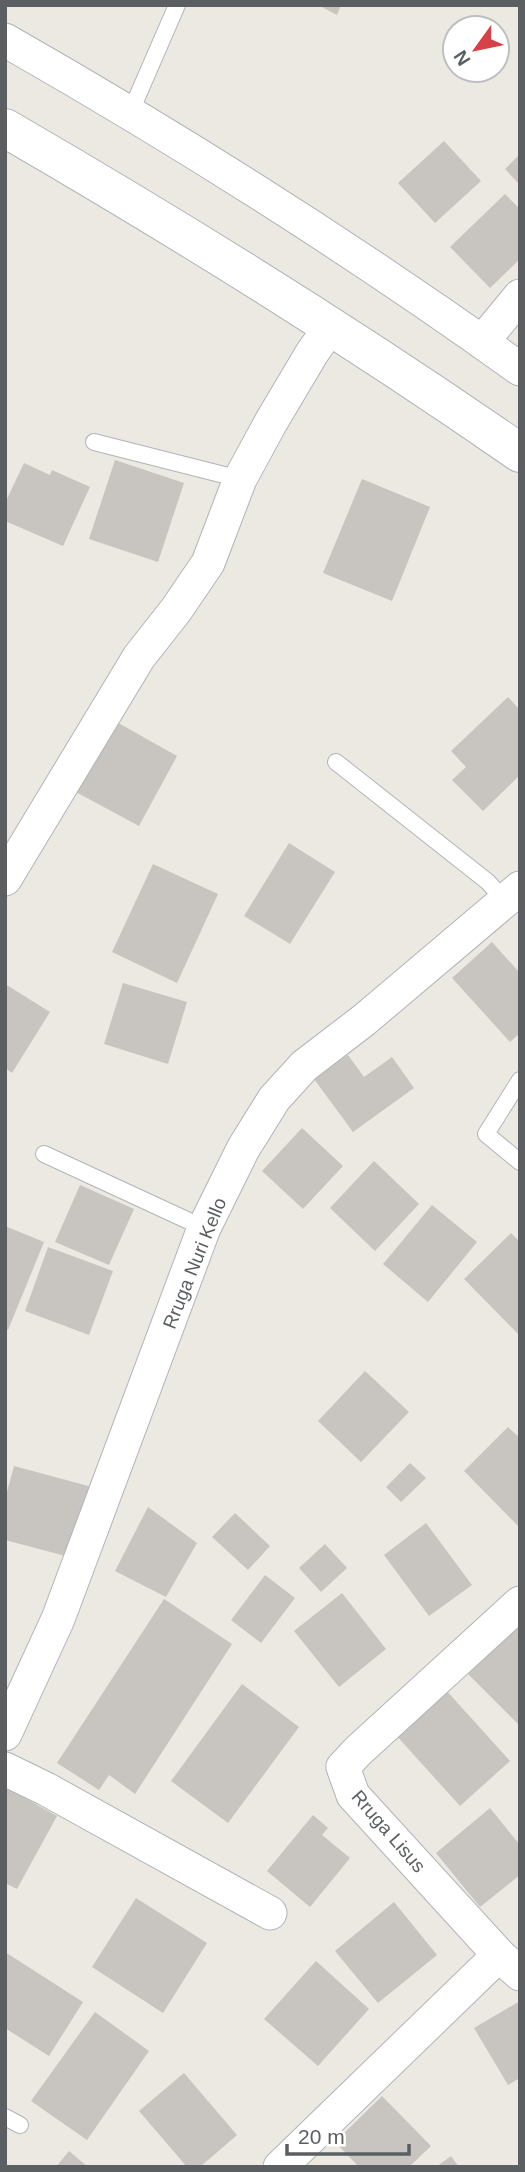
<svg xmlns="http://www.w3.org/2000/svg" width="525" height="2172" viewBox="0 0 525 2172" font-family="Arial,sans-serif">
<rect width="100%" height="100%" fill="#ece9e3"/>
<!-- building -->
<g fill="#c8c4c0">
<path d="M318 5H341L337 15Z"/>
<path d="M444 141 481 181 435 223 398 183Z"/>
<path d="M520 154V185L505 169Z"/>
<path d="M505 194 520 209V259L490 288 450 247Z"/>
<path d="M115 460 184 483 158 562 89 539Z"/>
<path d="M24 463 50 475 52 470 90 487 63 546 5 521V503Z"/>
<path d="M362 479 430 507 392 601 323 573Z"/>
<path d="M508 697 520 710V775L483 811 452 780 466 767 451 751Z"/>
<path d="M113 720 177 756 139 826 74 791Z"/>
<path d="M289 843 335 872 290 944 244 916Z"/>
<path d="M153 864 218 894 177 983 112 952Z"/>
<path d="M492 942 520 973V1033L510 1042 452 978Z"/>
<path d="M123 983 187 1002 168 1064 104 1044Z"/>
<path d="M5 984 50 1012 12 1073 5 1068Z"/>
<path d="M348 1055 364 1077 392 1057 414 1088 353 1132 314 1079Z"/>
<path d="M302 1128 343 1166 303 1209 262 1171Z"/>
<path d="M374 1161 419 1204 375 1251 330 1208Z"/>
<path d="M80 1185 134 1209 109 1265 55 1242Z"/>
<path d="M432 1205 477 1242 428 1302 383 1264Z"/>
<path d="M5 1226 44 1242 8 1330 5 1329Z"/>
<path d="M511 1233 520 1242V1336L464 1279Z"/>
<path d="M48 1247 113 1271 89 1335 25 1311Z"/>
<path d="M365 1371 409 1412 361 1462 318 1421Z"/>
<path d="M508 1427 520 1438V1528L464 1471Z"/>
<path d="M410 1463 426 1478 401 1502 386 1487Z"/>
<path d="M14 1466 92 1487 73 1558 5 1540V1499Z"/>
<path d="M148 1507 197 1543 166 1597 115 1571Z"/>
<path d="M235 1513 270 1546 248 1570 212 1537Z"/>
<path d="M426 1523 472 1585 429 1616 384 1555Z"/>
<path d="M325 1544 347 1568 321 1592 299 1568Z"/>
<path d="M265 1575 295 1598 261 1643 231 1620Z"/>
<path d="M342 1593 386 1649 339 1687 294 1631Z"/>
<path d="M164 1599 232 1644 135 1794 109 1775 99 1790 57 1763Z"/>
<path d="M520 1621V1726L468 1674Z"/>
<path d="M242 1684 299 1727 228 1823 171 1781Z"/>
<path d="M445 1689 510 1761 460 1806 395 1734Z"/>
<path d="M5 1787 57 1816 17 1889 5 1883Z"/>
<path d="M490 1808 520 1845V1875L480 1907 436 1853Z"/>
<path d="M313 1815 328 1828 322 1835 350 1858 310 1907 267 1871Z"/>
<path d="M136 1898 207 1943 163 2013 92 1967Z"/>
<path d="M394 1902 437 1955 378 2003 335 1951Z"/>
<path d="M5 1952 83 2002 49 2056 5 2028Z"/>
<path d="M316 1961 369 2009 318 2066 264 2019Z"/>
<path d="M520 2001V2078L508 2085 474 2028Z"/>
<path d="M95 2012 149 2051 87 2140 31 2101Z"/>
<path d="M184 2073 237 2135 200 2167H187L139 2111Z"/>
<path d="M382 2096 431 2146 409 2167H359L335 2142Z"/>
<path d="M69 2151 88 2167H56Z"/>
<path d="M451 2156 459 2167H436Z"/>
</g>
<g fill="none" stroke-linecap="round" stroke-linejoin="round">
<!-- lane casing -->
<g stroke="#b1b4b7" stroke-width="18">
<g id="lane">
<path d="M131 111 177 5"/>
<path d="M94 442 240 479"/>
<path d="M336 762 488 882 505 901"/>
<path d="M520 1080 486 1134 520 1162"/>
<path d="M44 1154 204 1228"/>
<path d="M5 2117 20 2125"/>
</g>
</g>
<!-- street casing -->
<g stroke="#b1b4b7" stroke-width="35">
<g id="street">
<path d="M5 40C182 141 354 250 520 369"/>
<path d="M482 342 520 296"/>
<path d="M5 879 139 657 176 610 208 563 240 479 271 422 312 353 331 326"/>
<path d="M520 1603 358 1751 343 1767 353 1795 499 1955 520 1974"/>
<path d="M5 1734 58 1619 204 1228 243 1149 274 1099 304 1066 364 1020 520 888"/>
<path d="M5 1769 46 1789 270 1913"/>
<path d="M280 2167 499 1955"/>
</g>
</g>
<!-- secondary casing -->
<g stroke="#b0b3b7" stroke-width="40">
<path id="secondary" d="M5 128C181 230 353 337 520 453"/>
</g>
<!-- lane -->
<use href="#lane" stroke="#fff" stroke-width="16"/>
<!-- street -->
<use href="#street" stroke="#fff" stroke-width="33"/>
<!-- secondary -->
<use href="#secondary" stroke="#fff" stroke-width="38"/>
</g>
<g text-anchor="middle" stroke-width="6" stroke-linejoin="round" paint-order="stroke">
<!-- street labels -->
<g font-size="19" fill="#5c5f62" stroke="#fff">
<text transform="translate(194 1263) rotate(-68)" y="7">Rruga Nuri Kello</text>
<text transform="translate(389 1831) rotate(49)" y="7">Rruga Lisus</text>
</g>
</g>
<!-- border -->
<rect width="525" height="2172" fill="none" stroke="#5c5f62" stroke-width="14"/>
<!-- north arrow -->
<g transform="translate(476 49) rotate(237)"><circle r="33" fill="#ffffff" stroke="#bebfc0" stroke-width="2"/>
<path d="M0-5L12 26L0 18L-12 26Z" fill="#d64046"/>
<text y="-10" font-size="19" font-weight="bold" text-anchor="middle" fill="#5c5f62">N</text>
</g>
<!-- scale -->
<path d="M287 2144v10h122v-10" fill="none" stroke="#5c5f62" stroke-width="3.5"/>
<text x="298" y="2144" font-size="21" fill="#5c5f62" stroke="#ffffff" stroke-width="5" paint-order="stroke">20 m</text>
</svg>
